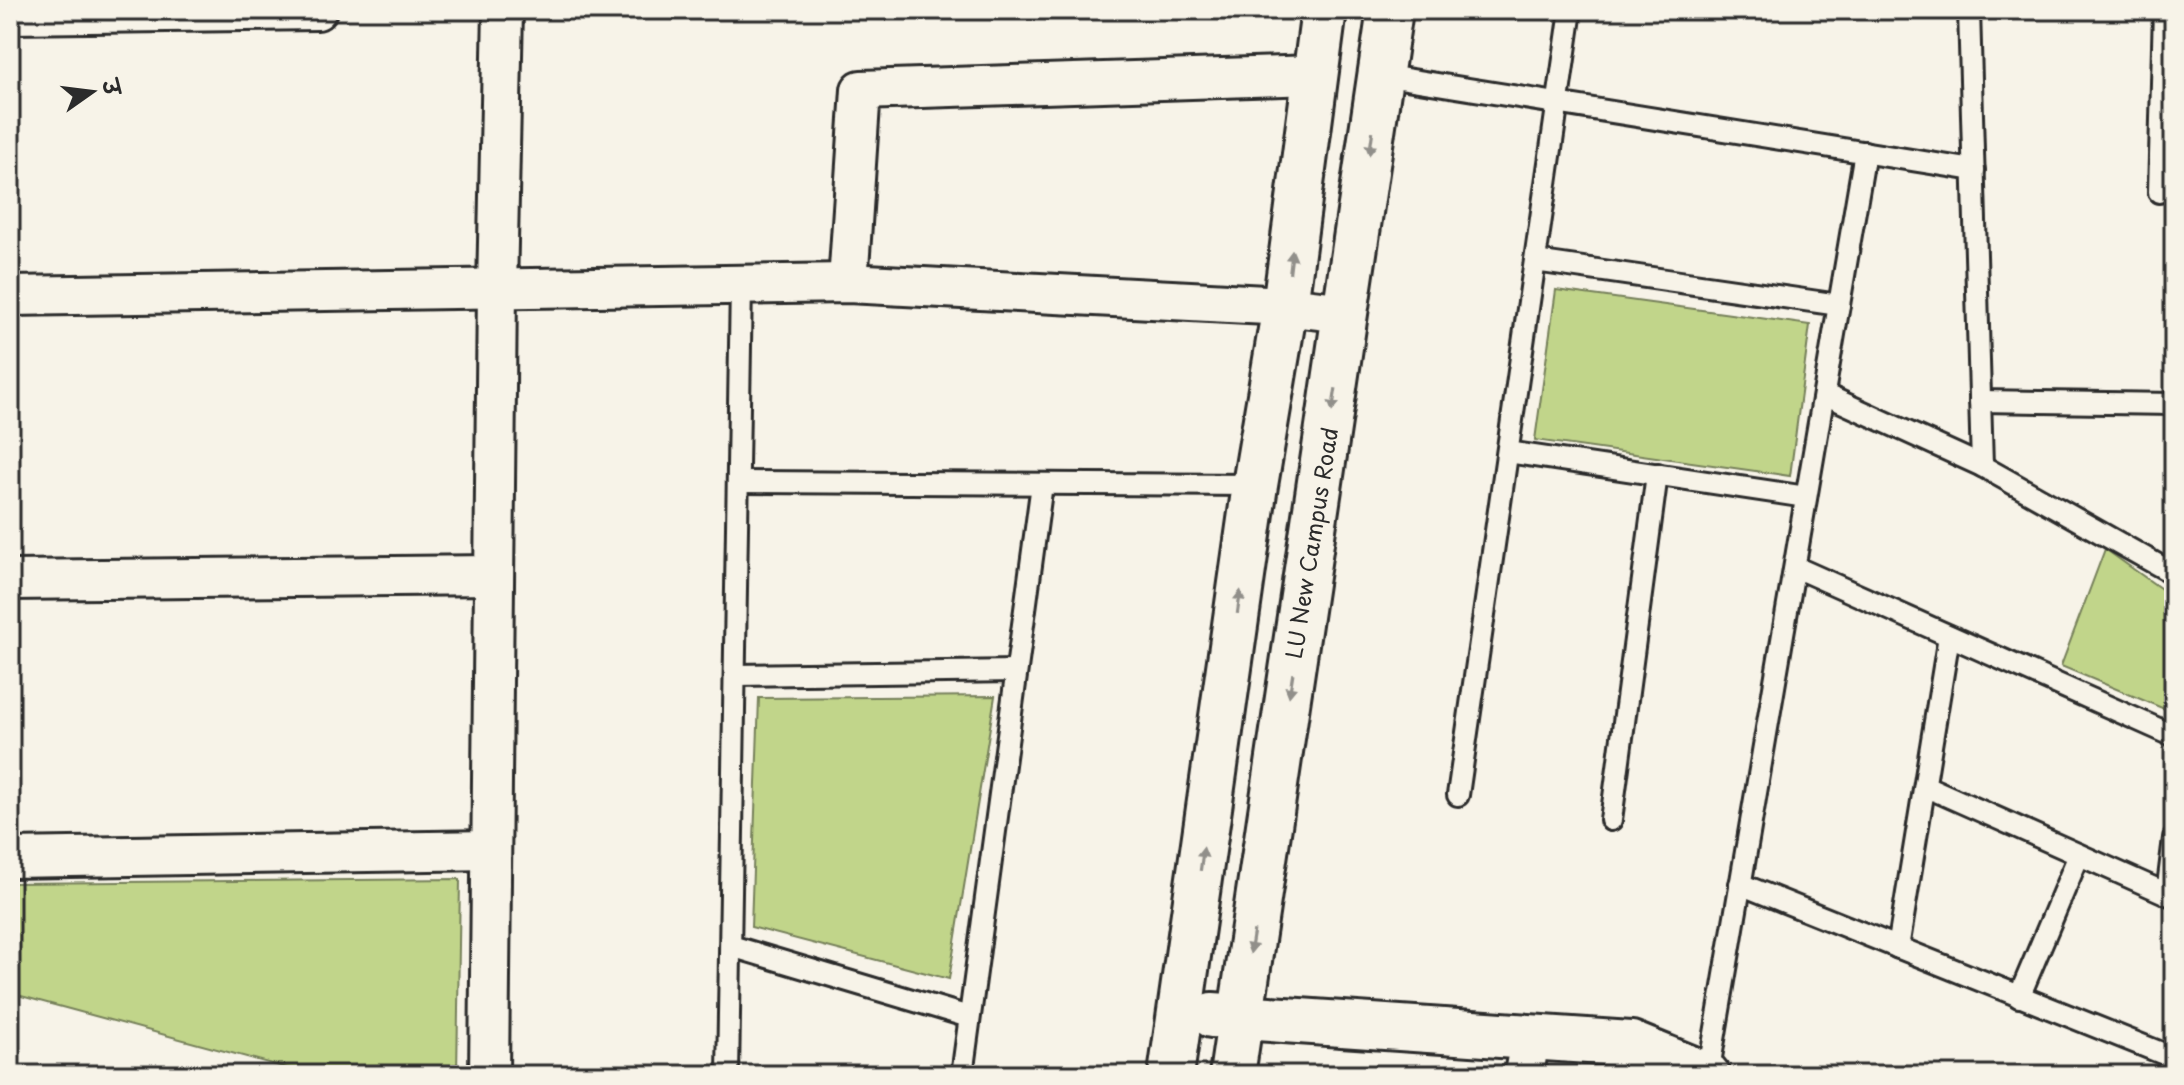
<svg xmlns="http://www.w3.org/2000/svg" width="2184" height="1085" viewBox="0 0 2184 1085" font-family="'Playpen Sans','Playpen Sans Deva',sans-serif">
<rect width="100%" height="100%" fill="#f7f3e8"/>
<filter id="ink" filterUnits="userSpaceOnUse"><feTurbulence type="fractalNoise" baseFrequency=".0125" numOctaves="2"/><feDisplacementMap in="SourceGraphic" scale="16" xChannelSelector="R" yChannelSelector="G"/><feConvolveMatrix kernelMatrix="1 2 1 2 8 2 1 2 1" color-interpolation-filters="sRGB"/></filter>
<g filter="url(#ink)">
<!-- green -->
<g fill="#c1d58a" stroke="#76805a" stroke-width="2">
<path d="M1556 290 1810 325 1790 476 1535 440Z"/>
<path d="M2105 549 2174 598V713L2061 666Z"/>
<path d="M995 696 949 979 751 927 759 698Z"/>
<path d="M460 879 457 1075H313L10 993V883Z"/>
</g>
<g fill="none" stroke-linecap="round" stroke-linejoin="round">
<!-- lane casing -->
<g stroke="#2b2b2b" stroke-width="26">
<g id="lane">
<path d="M1969 10 1982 466"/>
<path d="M1381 75 1974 170"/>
<path d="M2159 192 2164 10"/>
<path d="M1535 261 1839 305"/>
<path d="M1824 394 1982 466 2174 574"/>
<path d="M1980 401 2174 404"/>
<path d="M1508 452 1806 497"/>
<path d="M738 482 1255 485"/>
<path d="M1795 567 2174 736"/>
<path d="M735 675 1016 671"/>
<path d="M1925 786 2174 897"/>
<path d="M1458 795 1571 10"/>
<path d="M1611 820 1657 474"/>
<path d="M1740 884 2174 1058"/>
<path d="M2167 894 2174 838"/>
<path d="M731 946 969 1017"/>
<path d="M1898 948 1949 636"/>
<path d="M2019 997 2079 855"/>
<path d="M728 1075 741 285"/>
<path d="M962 1075 1042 484"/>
<path d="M1708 1075 1865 152"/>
</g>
</g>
<!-- street casing -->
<g stroke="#2b2b2b" stroke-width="44">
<g id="street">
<path d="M10 14 317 10"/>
<path d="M848 283 861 90 1314 75"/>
<path d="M10 296 848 283 1285 306 1346 313"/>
<path d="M10 580 494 575"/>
<path d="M10 858 491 850"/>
<path d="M489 1075 497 289 503 10"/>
<path d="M1524 1075 1530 1037"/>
</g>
</g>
<!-- secondary casing -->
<g stroke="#2b2b2b" stroke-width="50">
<g id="secondary">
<path d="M1212 1015 1631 1044 1707 1075"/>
<path d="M1171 1075 1255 485 1285 306 1324 10"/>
<path d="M1232 1075 1390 10"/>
</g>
</g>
<!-- lane -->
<use href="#lane" stroke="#f7f3e8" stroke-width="20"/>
<!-- street -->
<use href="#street" stroke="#f7f3e8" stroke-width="38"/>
<!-- secondary -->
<use href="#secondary" stroke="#f7f3e8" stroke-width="44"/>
</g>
<!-- one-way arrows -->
<defs><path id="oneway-solid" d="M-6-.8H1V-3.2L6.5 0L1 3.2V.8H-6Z" transform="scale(2)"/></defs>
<g fill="#918f8a">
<use href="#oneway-solid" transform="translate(1371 143) rotate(98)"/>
<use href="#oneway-solid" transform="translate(1291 262) rotate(-83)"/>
<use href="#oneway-solid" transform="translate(1334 400) rotate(99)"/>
<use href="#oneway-solid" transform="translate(1239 602) rotate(-82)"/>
<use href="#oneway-solid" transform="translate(1291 685) rotate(99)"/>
<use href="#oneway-solid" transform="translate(1202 859) rotate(-82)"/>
<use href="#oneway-solid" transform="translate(1252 942) rotate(99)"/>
</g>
</g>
<g text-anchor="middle" stroke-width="6" stroke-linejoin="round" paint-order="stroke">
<!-- street labels -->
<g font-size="22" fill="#2b2b2b" stroke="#f7f3e8">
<text transform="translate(1312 543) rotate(-81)" y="8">LU New Campus Road</text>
</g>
</g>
<!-- margin -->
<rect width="2184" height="1085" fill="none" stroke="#f7f3e8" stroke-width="40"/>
<rect x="20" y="20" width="2144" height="1045" fill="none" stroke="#2b2b2b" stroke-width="3" filter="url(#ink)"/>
<!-- north arrow -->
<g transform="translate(92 92) rotate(76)" stroke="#f7f3e8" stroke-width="6" paint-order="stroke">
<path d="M0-6L14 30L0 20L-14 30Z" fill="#2b2b2b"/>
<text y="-12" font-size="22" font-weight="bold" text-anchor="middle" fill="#2b2b2b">उ</text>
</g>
</svg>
